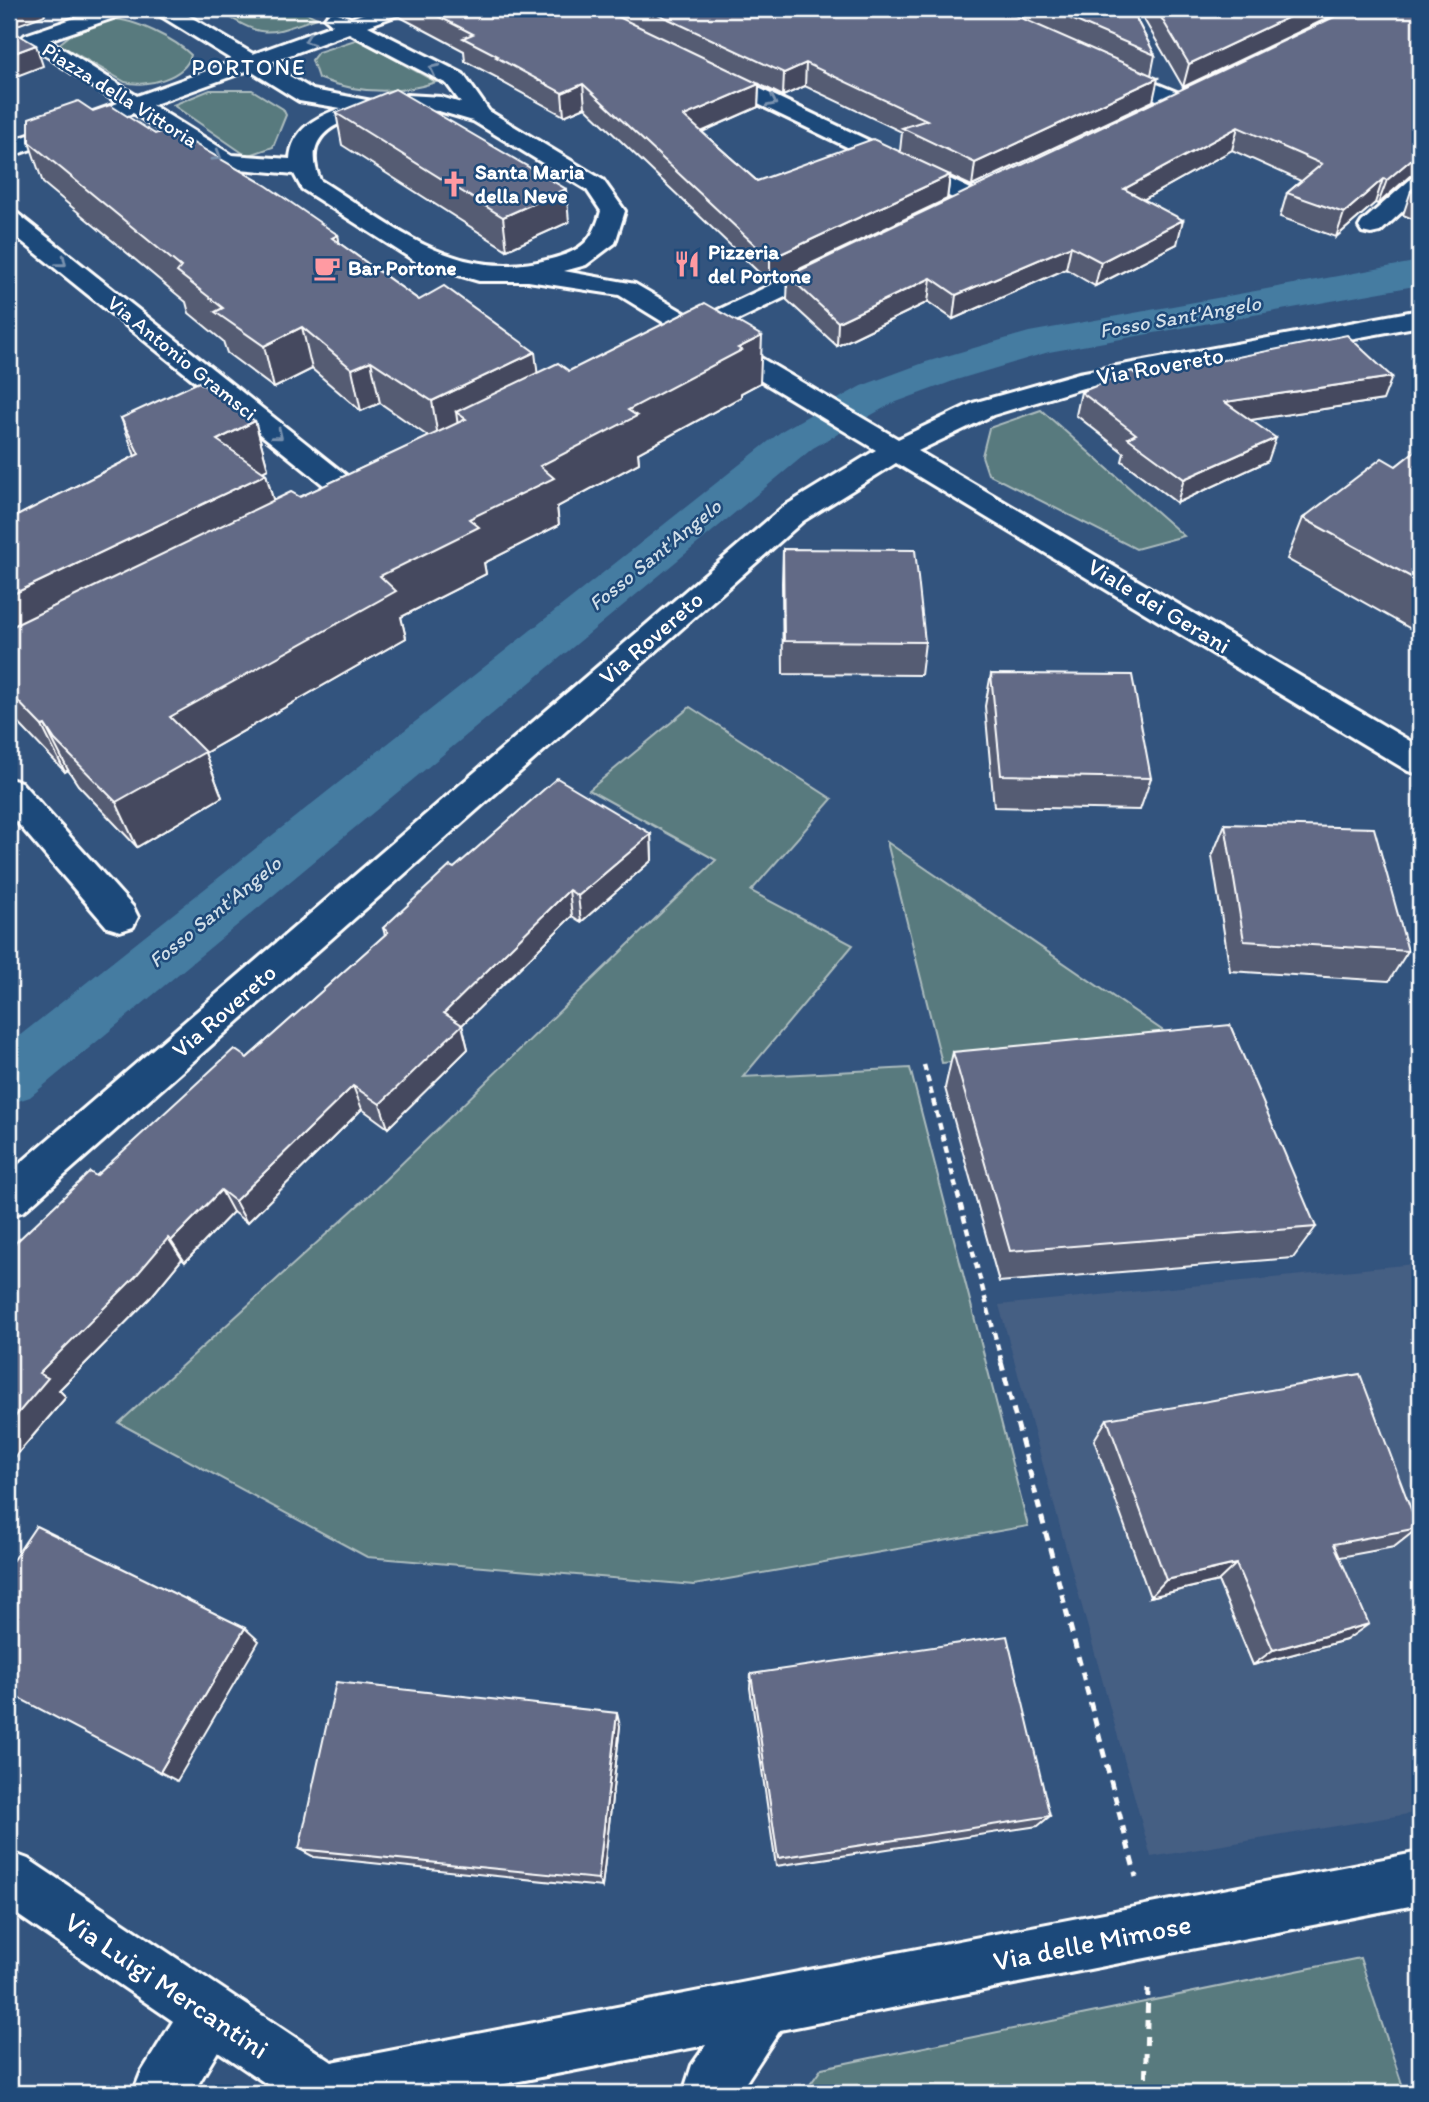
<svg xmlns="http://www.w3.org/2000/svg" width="1429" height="2102" viewBox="0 0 1429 2102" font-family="Itim,sans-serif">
<rect width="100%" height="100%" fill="#33547e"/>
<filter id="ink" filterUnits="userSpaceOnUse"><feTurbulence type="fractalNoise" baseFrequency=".0143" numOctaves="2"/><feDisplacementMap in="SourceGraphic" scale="14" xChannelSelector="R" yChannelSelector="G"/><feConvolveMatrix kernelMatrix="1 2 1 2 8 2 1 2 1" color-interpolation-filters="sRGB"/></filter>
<g filter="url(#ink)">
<!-- built -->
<path fill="#455e83" d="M1414 1264 1420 1289V1812L1151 1857 999 1305Z"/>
<!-- green -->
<g fill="#597a7e" stroke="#acbcbe" stroke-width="2">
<path d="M216 9H299L317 18C264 36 265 39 216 9Z"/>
<path d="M112 19C134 19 175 39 191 55 185 78 146 88 125 82L59 44 73 33Z"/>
<path d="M358 39 436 82C397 95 356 93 318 78L312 60 318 52Z"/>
<path d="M210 90H252L283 109 286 115 273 147 247 156 173 105Z"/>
<path d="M1041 410 1184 536 1136 549 988 474 982 456 989 428Z"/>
<path d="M690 707 832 799 751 891 853 945 743 1077 910 1068 1028 1526 694 1585 367 1557 119 1423 366 1198 716 860 589 790Z"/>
<path d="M887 842 1178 1041 942 1063Z"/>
<path d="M1360 1958 1405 2093H804L822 2068Z"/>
</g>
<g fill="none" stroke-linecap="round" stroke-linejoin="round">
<!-- canal -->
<path fill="#447ba1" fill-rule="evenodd" d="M1420 261V285L1049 352 956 380 891 404 813 448 30 1097 9 1104V1044L783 430 861 386 926 362 1029 332Z"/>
<!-- minor casing -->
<g stroke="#fff" stroke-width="6">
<g id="minor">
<path d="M101 9H131L128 13 49 40 137 96 234 61 156 13 153 9H177L253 54 333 25 325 18 328 14 335 12 351 18 377 9H406L403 13 368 26 463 74 489 111 603 180 625 211 615 243 586 265 564 271 635 284 697 320 825 259 834 257 843 259 846 264 843 269 715 331 898 439 973 403 1079 373 1420 310V326L1083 388 993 415 918 451 1420 747V774L1408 771 896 463 803 521 24 1211 9 1216V1173L783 507 876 450 695 341 680 346 671 344 667 338 676 330 619 295 528 281H479L418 263 302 189 294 174 218 167 133 113 9 157V142L118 103 21 39 25 35ZM349 33 447 84 461 103 441 97 407 95 372 101 313 90 268 63ZM249 70 299 101 341 108C315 117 292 130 290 159L232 155 152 105ZM407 109 439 111 473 121 587 190 601 211C593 241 582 251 551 259 456 284 395 227 320 180 295 121 364 114 407 109Z"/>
<path d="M1108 64 1184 95 1187 100 1184 105H1168L1100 75 1097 70 1100 65Z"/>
<path d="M710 65 979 193 983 198 979 203H963L702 77 699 72 702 67Z"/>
<path d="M1420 176V195L1380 232 1371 234 1362 232 1359 227 1362 222 1412 178Z"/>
<path d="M9 212 18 214 366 491 370 497 366 503 356 506 346 503 9 231Z"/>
<path d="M9 779 21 782 133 907 138 917 133 927 120 931 107 927 9 813Z"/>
<path d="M9 1852 28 1859 332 2062 1420 1852V1904L780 2030 739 2093H683L692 2065 706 2045 458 2093H280L218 2051 193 2093H133L141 2073 173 2021 9 1909Z"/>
</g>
</g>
<!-- path-far1 -->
<path stroke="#fff" stroke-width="4.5" stroke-dasharray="7 5" stroke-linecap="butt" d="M924 1065 1002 1363"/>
<!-- path -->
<g stroke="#fff" stroke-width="5" stroke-dasharray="9 7" stroke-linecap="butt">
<path d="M1001 1362 1136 1877"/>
<path d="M1145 2093 1148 1989"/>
</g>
<!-- minor -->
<use href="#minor" fill="#1f4a7a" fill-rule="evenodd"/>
</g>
<!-- wall -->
<g fill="#545b73" stroke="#fff" stroke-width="2" fill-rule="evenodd">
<path d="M399 9H1131L1155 55 1151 75 1153 101 972 186 950 176 947 199 770 283 585 107 564 116 498 80V78L465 61 464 51 400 17ZM759 84 783 96 805 86 902 132 900 151 757 181 702 132 758 107Z"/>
<path d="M1138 9H1347L1183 87Z"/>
<path d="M1420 9V174L1410 176 1378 204 1375 203 1336 237 1280 217 1287 193 1301 181 1232 150 1143 200 1177 244 1095 286 1066 269 953 319 928 302 837 346 787 300 788 276Z"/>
<path d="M93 111 155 134 338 235 339 243 419 300 538 373 569 371 760 383 741 393V397L638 453 639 463 557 507 559 525 484 563 486 574 401 617 406 638 205 753 222 797 137 847 78 785 68 770 65 772 9 713V520L135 456 121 418 255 421 268 469 262 472 266 474 273 500 300 497 429 437 380 403 361 411 312 369 274 388 227 353 223 341 189 313 186 302 43 183 29 142Z"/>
<path d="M336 113 569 222 507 250 342 145Z"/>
<path d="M1420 182V222L1403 215 1411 191Z"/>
<path d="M1139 377 1383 400 1251 420 1268 461 1177 503 1122 461 1124 453 1076 415 1081 392Z"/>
<path d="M1420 447V634L1287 559 1303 518 1396 466Z"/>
<path d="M783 549 925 642 921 675 783 674 782 583Z"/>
<path d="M991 674 1151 778 1140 810 994 807 985 706Z"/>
<path d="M1225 824 1408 951 1389 981 1230 971 1212 856Z"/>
<path d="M651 834 652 860 581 922 572 916 462 1025 468 1049 388 1128 362 1109 247 1223 233 1212 185 1262 182 1259 150 1298 59 1390 66 1397 9 1464V1249L96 1176 247 1058 385 935 383 928 454 868Z"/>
<path d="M953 1052 1316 1227 1293 1258 999 1282 945 1088Z"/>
<path d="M1107 1419 1418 1528 1394 1547 1340 1557 1346 1640 1253 1665 1218 1581 1150 1597 1094 1440Z"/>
<path d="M751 1674 1050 1816 1038 1826 776 1866 750 1688Z"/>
<path d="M620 1726 602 1887 314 1857 299 1849Z"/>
</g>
<!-- shaded-wall -->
<g fill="#454a5e" stroke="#fff" stroke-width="2">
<path d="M9 9H43L45 15 9 28Z"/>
<path d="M1306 9H1347L1183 87 1189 64Z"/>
<path d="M36 45 43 66 9 79V55Z"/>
<path d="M806 63 805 86 783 96 784 73Z"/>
<path d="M1158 78 1153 101 972 186 975 163Z"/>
<path d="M583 84 585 107 564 116 562 93Z"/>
<path d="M759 84 758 107 685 139 684 116Z"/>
<path d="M1238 127 1232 150 1119 213 1124 189Z"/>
<path d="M1420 152 1419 173 1410 176 1378 204 1387 180Z"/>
<path d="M950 175 947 199 770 283V259Z"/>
<path d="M1383 179 1375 203 1336 237 1344 213Z"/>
<path d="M566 189 569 222 507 250 503 217Z"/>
<path d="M1183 220 1177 244 1095 286 1101 262Z"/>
<path d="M338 235 346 277 332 238Z"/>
<path d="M1071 246 1066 269 953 319 956 295Z"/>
<path d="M931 278 928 302 837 346 838 322Z"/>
<path d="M302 327 312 369 274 388 264 346Z"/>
<path d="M762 336 760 383 741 393V397L638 453 639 463 557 507 559 525 484 563 486 574 401 617 406 638 205 753 222 797 137 847 116 802 170 717 380 576 469 519 540 466 628 410 738 348Z"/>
<path d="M535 352 540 394 466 419 456 412 459 433 439 443 432 401Z"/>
<path d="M371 361 380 403 361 411 352 369Z"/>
<path d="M1392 377 1383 400 1218 425 1225 402Z"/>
<path d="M255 421 268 469 231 488 217 440Z"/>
<path d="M1276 438 1268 461 1177 503 1184 479Z"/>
<path d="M266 474 279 521 9 653V596Z"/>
<path d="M45 725 68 770 65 772 42 726Z"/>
<path d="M651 834 652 860 581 922 578 896Z"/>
<path d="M569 890 572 916 462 1025 468 1049 388 1128 380 1104 444 1013Z"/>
<path d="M353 1086 362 1109 247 1223 235 1201Z"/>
<path d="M221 1190 233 1212 185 1262 171 1241Z"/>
<path d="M168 1238 182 1259 150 1298 59 1390 66 1397 9 1464V1424L39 1373Z"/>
<path d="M1236 1564 1218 1581 1150 1597 1166 1580Z"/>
<path d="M1369 1624 1346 1640 1253 1665 1273 1650Z"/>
<path d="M245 1628 259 1641 177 1781 160 1772Z"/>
<path d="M617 1713 620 1726 602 1887 598 1879Z"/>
</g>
<!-- building -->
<g fill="#626a86" stroke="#fff" stroke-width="2">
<path d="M424 9H602L759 84 684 116 757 181 873 139 950 175 770 259 583 84 562 93 496 57 498 56 463 38 473 34Z"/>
<path d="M647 9H1001L1158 78 975 163 902 128 927 120 806 63 784 73Z"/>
<path d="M1048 9H1131L1155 55Z"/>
<path d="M1156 9H1306L1189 64Z"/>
<path d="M1351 9H1420V152L1387 180 1383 179 1344 213 1287 193 1322 164 1238 127 1124 189 1183 220 1101 262 1071 246 956 295 931 278 838 322 788 276Z"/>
<path d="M9 29 36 45 9 55Z"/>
<path d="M395 89 566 189 503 217 336 113Z"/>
<path d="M78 101 93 111 110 105 155 134 169 129 267 186 338 235 332 238 419 300 444 286 535 352 432 401 371 361 352 369 302 327 264 346 215 312 223 308 177 272 181 267 29 142V118Z"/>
<path d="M1420 182V195L1411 191Z"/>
<path d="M705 303 762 336 738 348 742 350 628 410 637 416 540 466 554 478 469 519 479 527 380 576 396 591 170 717 205 752 116 802 55 740 45 725 42 726 9 692V628L291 492 300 497 466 419 456 412 558 363 569 371Z"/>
<path d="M1347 335 1392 377 1225 402 1276 438 1184 479 1128 438 1136 434 1081 392 1132 371 1139 377Z"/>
<path d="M199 382 255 421 217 440 266 474 9 596V520L139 454 121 418Z"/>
<path d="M1420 447V582L1303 518 1382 458 1396 466Z"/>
<path d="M783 549 915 550 925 642 784 641Z"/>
<path d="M991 674 1132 675 1151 778 1001 775Z"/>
<path d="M557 778 651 834 578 896 569 890 444 1013 462 1025 380 1104 353 1086 235 1201 221 1190 171 1241 168 1238 135 1277 39 1373 48 1378 9 1424V1249L90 1172 96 1176 234 1049 247 1058 388 932 383 928 450 866 454 868Z"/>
<path d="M1225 824 1374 828 1408 951 1244 941Z"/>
<path d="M1230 1025 1316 1227 1010 1251 953 1052Z"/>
<path d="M1360 1374 1418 1528 1334 1544 1369 1624 1273 1650 1236 1564 1166 1580 1107 1419Z"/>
<path d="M36 1526 245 1628 160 1772 9 1693V1557L13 1560Z"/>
<path d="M1007 1636 1050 1816 778 1858 751 1674Z"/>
<path d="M336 1682 617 1713 598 1879 299 1849Z"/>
</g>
<!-- one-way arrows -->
<defs><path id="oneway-chevron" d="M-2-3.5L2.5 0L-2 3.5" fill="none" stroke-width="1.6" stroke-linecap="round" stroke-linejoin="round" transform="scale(1.75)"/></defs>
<g stroke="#7992af">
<use href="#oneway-chevron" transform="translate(309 40) rotate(161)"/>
<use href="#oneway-chevron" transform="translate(434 69) rotate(-153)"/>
<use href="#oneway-chevron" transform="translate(772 102) rotate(26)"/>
<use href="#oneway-chevron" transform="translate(217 156) rotate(31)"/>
<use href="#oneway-chevron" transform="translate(62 262) rotate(39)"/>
<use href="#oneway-chevron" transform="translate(278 435) rotate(39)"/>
</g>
</g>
<!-- icons -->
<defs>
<g id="church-bare" transform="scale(2.1)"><path d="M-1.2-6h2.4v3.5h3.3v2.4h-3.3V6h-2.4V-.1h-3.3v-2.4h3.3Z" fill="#ff9aa2" stroke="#1f4a7a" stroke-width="2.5" paint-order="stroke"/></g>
<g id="restaurant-bare" transform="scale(2.1)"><path d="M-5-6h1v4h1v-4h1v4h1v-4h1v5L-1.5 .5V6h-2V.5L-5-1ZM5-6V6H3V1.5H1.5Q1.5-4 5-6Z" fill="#ff9aa2" stroke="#1f4a7a" stroke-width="2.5" paint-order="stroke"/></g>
<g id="cafe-bare" transform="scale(2.1)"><path d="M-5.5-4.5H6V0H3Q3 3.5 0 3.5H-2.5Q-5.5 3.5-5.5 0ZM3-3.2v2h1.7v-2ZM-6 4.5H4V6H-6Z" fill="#ff9aa2" stroke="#1f4a7a" stroke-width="2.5" paint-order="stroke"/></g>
</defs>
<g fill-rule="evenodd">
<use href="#church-bare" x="454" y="184"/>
<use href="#restaurant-bare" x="687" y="264"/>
<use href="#cafe-bare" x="327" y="268"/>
</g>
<g text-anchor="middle" stroke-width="5" stroke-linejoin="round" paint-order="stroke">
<!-- far-street labels -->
<g font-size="21" fill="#fff" stroke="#1f4a7a">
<text transform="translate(120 95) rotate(32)" y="7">Piazza della Vittoria</text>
<text transform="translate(182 358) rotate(39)" y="7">Via Antonio Gramsci</text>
</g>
<!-- far-poi labels -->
<g font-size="21" font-weight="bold" fill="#fff" stroke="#1f4a7a" text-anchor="start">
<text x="475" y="179">Santa Maria<tspan x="475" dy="24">della Neve</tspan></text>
<text x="708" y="259">Pizzeria<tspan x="708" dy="24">del Portone</tspan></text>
<text x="348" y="275">Bar Portone</text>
</g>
<!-- far-water labels -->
<g font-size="21" font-style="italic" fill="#d0dee8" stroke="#1f4a7a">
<text transform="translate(1180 317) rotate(-10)" y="7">Fosso Sant'Angelo</text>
<text transform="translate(655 555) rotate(-39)" y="7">Fosso Sant'Angelo</text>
<text transform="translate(215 912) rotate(-39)" y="7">Fosso Sant'Angelo</text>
</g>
<!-- far-quarter labels -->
<g font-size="23" letter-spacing="2" fill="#fff" stroke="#1f4a7a">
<text x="249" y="75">PORTONE</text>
</g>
<!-- street labels -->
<g font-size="24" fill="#fff" stroke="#1f4a7a">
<text transform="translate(1160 366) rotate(-10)" y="8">Via Rovereto</text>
<text transform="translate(1159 606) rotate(31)" y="8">Viale dei Gerani</text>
<text transform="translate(651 638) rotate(-41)" y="8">Via Rovereto</text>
<text transform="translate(224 1011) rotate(-41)" y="8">Via Rovereto</text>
</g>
<!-- near-street labels -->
<g font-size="28" fill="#fff" stroke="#1f4a7a">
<text transform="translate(1092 1942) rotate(-11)" y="10">Via delle Mimose</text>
<text transform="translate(167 1985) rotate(34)" y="10">Via Luigi Mercantini</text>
</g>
</g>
<!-- margin -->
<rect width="1429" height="2102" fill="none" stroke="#1f4a7a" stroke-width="35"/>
<rect x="18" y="18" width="1394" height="2067" fill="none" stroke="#fff" stroke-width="2.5" filter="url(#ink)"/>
</svg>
